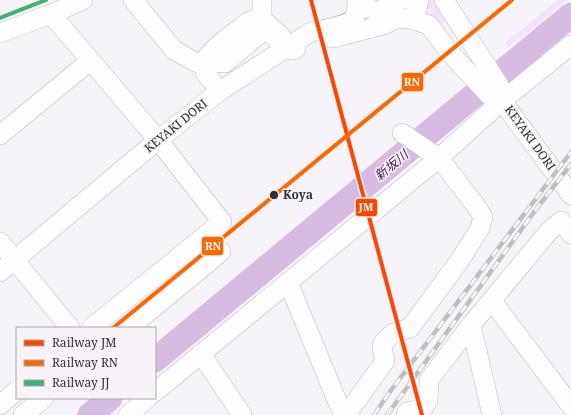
<svg xmlns="http://www.w3.org/2000/svg" width="571" height="415" viewBox="0 0 571 415" font-family="'Noto Serif','Noto Sans JP',serif">
<rect width="100%" height="100%" fill="#f6f4f8"/>
<!-- green -->
<g fill="#f2e3f9">
<path d="M426 0H435L447 20 436 27 425 17Z"/>
<path d="M557 0H567L520 39 519 38 509 47 505 43Z"/>
</g>
<g fill="none" stroke-linecap="round" stroke-linejoin="round">
<!-- river -->
<g stroke="#d6bce2" stroke-width="25">
<path d="M155 360 571 15"/>
<path d="M90 415 110 398"/>
</g>
<!-- minor casing -->
<g stroke="#bcbbbd" stroke-width="20">
<g id="minor">
<path d="M133 0 174 50 195 62 203 64"/>
<path d="M262 0V19"/>
<path d="M359 0 367 8 399 18"/>
<path d="M388 0 391 1 401 0"/>
<path d="M444 0 499 85 502 101 571 195"/>
<path d="M51 14 83 0"/>
<path d="M410 19 417 9 419 0"/>
<path d="M0 33 51 14 158 140 222 222 91 328"/>
<path d="M333 38 383 25 399 18 410 19 429 25 449 52 490 96 502 101"/>
<path d="M210 54 209 60 213 62 225 63 262 32 272 34 284 48 292 50 296 49"/>
<path d="M220 91 206 74 203 64C210 48 234 33 248 22L255 19H262L281 36"/>
<path d="M0 135 90 61"/>
<path d="M0 242 70 328"/>
<path d="M0 272 158 140 220 91 306 35 311 32C321 30 351 25 355 16 357 11 357 5 357 0"/>
<path d="M288 282 335 396 344 415"/>
<path d="M492 301 571 406"/>
<path d="M471 325 492 415"/>
<path d="M129 328 221 252"/>
<path d="M201 354 242 415"/>
<path d="M155 392 439 158 502 101 571 45"/>
<path d="M0 405 17 390"/>
<path d="M23 415 44 398"/>
<path d="M128 415 148 398"/>
<path d="M346 415 385 361 382 348 383 343 393 333 410 328 460 260 480 228 483 217 476 206 439 158 402 133"/>
<path d="M406 415 407 412 422 409 428 401 429 380 471 325 550 230 561 221 571 234"/>
</g>
</g>
<!-- minor -->
<use href="#minor" stroke="#fefdfe" stroke-width="19"/>
<!-- rail casing -->
<g stroke="#bfbec0" stroke-width="4.5">
<g id="rail">
<path d="M374 415 389 393 571 152"/>
<path d="M387 415 537 208 571 164"/>
</g>
</g>
<!-- rail -->
<use href="#rail" stroke="#f7f3f9" stroke-width="3" stroke-dasharray="9" stroke-linecap="butt"/>
<!-- rail-1 casing -->
<g stroke="#f7f3f9" stroke-width="7">
<path id="rail-1" d="M311 0 422 415"/>
</g>
<!-- rail-2 casing -->
<g stroke="#f7f3f9" stroke-width="7">
<path id="rail-2" d="M113 328 512 0"/>
</g>
<!-- rail-3 casing -->
<g stroke="#f7f3f9" stroke-width="7">
<path id="rail-3" d="M0 18 46 0"/>
</g>
<!-- rail-1 -->
<use href="#rail-1" stroke="#ff4500" stroke-width="4"/>
<!-- rail-2 -->
<use href="#rail-2" stroke="#f60" stroke-width="4"/>
<!-- rail-3 -->
<use href="#rail-3" stroke="#3cb371" stroke-width="4"/>
</g>
<!-- markers -->
<circle fill="#323032" stroke="#f7f3f9" stroke-width="1.5" cx="274" cy="195" r="5"/>
<g text-anchor="middle" stroke-width="3" stroke-linejoin="round" paint-order="stroke">
<!-- street labels -->
<g font-size="12" fill="#323032" stroke="#f7f3f9">
<text transform="translate(176 126) rotate(-39)" y="4">KEYAKI DORI</text>
<text transform="translate(530 138) rotate(54)" y="4">KEYAKI DORI</text>
</g>
<!-- stop labels -->
<g font-size="12" font-weight="bold" fill="#323032" stroke="#f7f3f9" text-anchor="start">
<text x="283" y="199">Koya</text>
</g>
<!-- water labels -->
<g font-size="13" font-style="italic" fill="#481c5b" stroke="#f7f3f9">
<text transform="translate(391 165) rotate(-40)" y="5">新坂川</text>
</g>
</g>
<g stroke="#f7f3f9" stroke-width="1.5">
<rect x="401" y="72" width="23" height="20" rx="4" fill="#f60"/>
<rect x="355" y="198" width="23" height="19" rx="4" fill="#ff4500"/>
<rect x="201" y="236" width="23" height="20" rx="4" fill="#f60"/>
</g>
<g font-size="11" text-anchor="middle" font-weight="bold" fill="#fff">
<text x="412" y="86">RN</text>
<text x="366" y="211">JM</text>
<text x="213" y="250">RN</text>
</g>
<!-- legend -->
<rect x="16" y="327" width="140" height="72" fill="#f7f3f9" stroke="#a8a5a9"/>
<rect x="24" y="340" width="20" height="6" fill="#ff4500" stroke="#a8a5a9"/>
<text x="52" y="347" font-size="12" fill="#323032">Railway JM</text>
<rect x="24" y="360" width="20" height="6" fill="#ff6600" stroke="#a8a5a9"/>
<text x="52" y="367" font-size="12" fill="#323032">Railway RN</text>
<rect x="24" y="380" width="20" height="6" fill="#3cb371" stroke="#a8a5a9"/>
<text x="52" y="387" font-size="12" fill="#323032">Railway JJ</text>
</svg>
